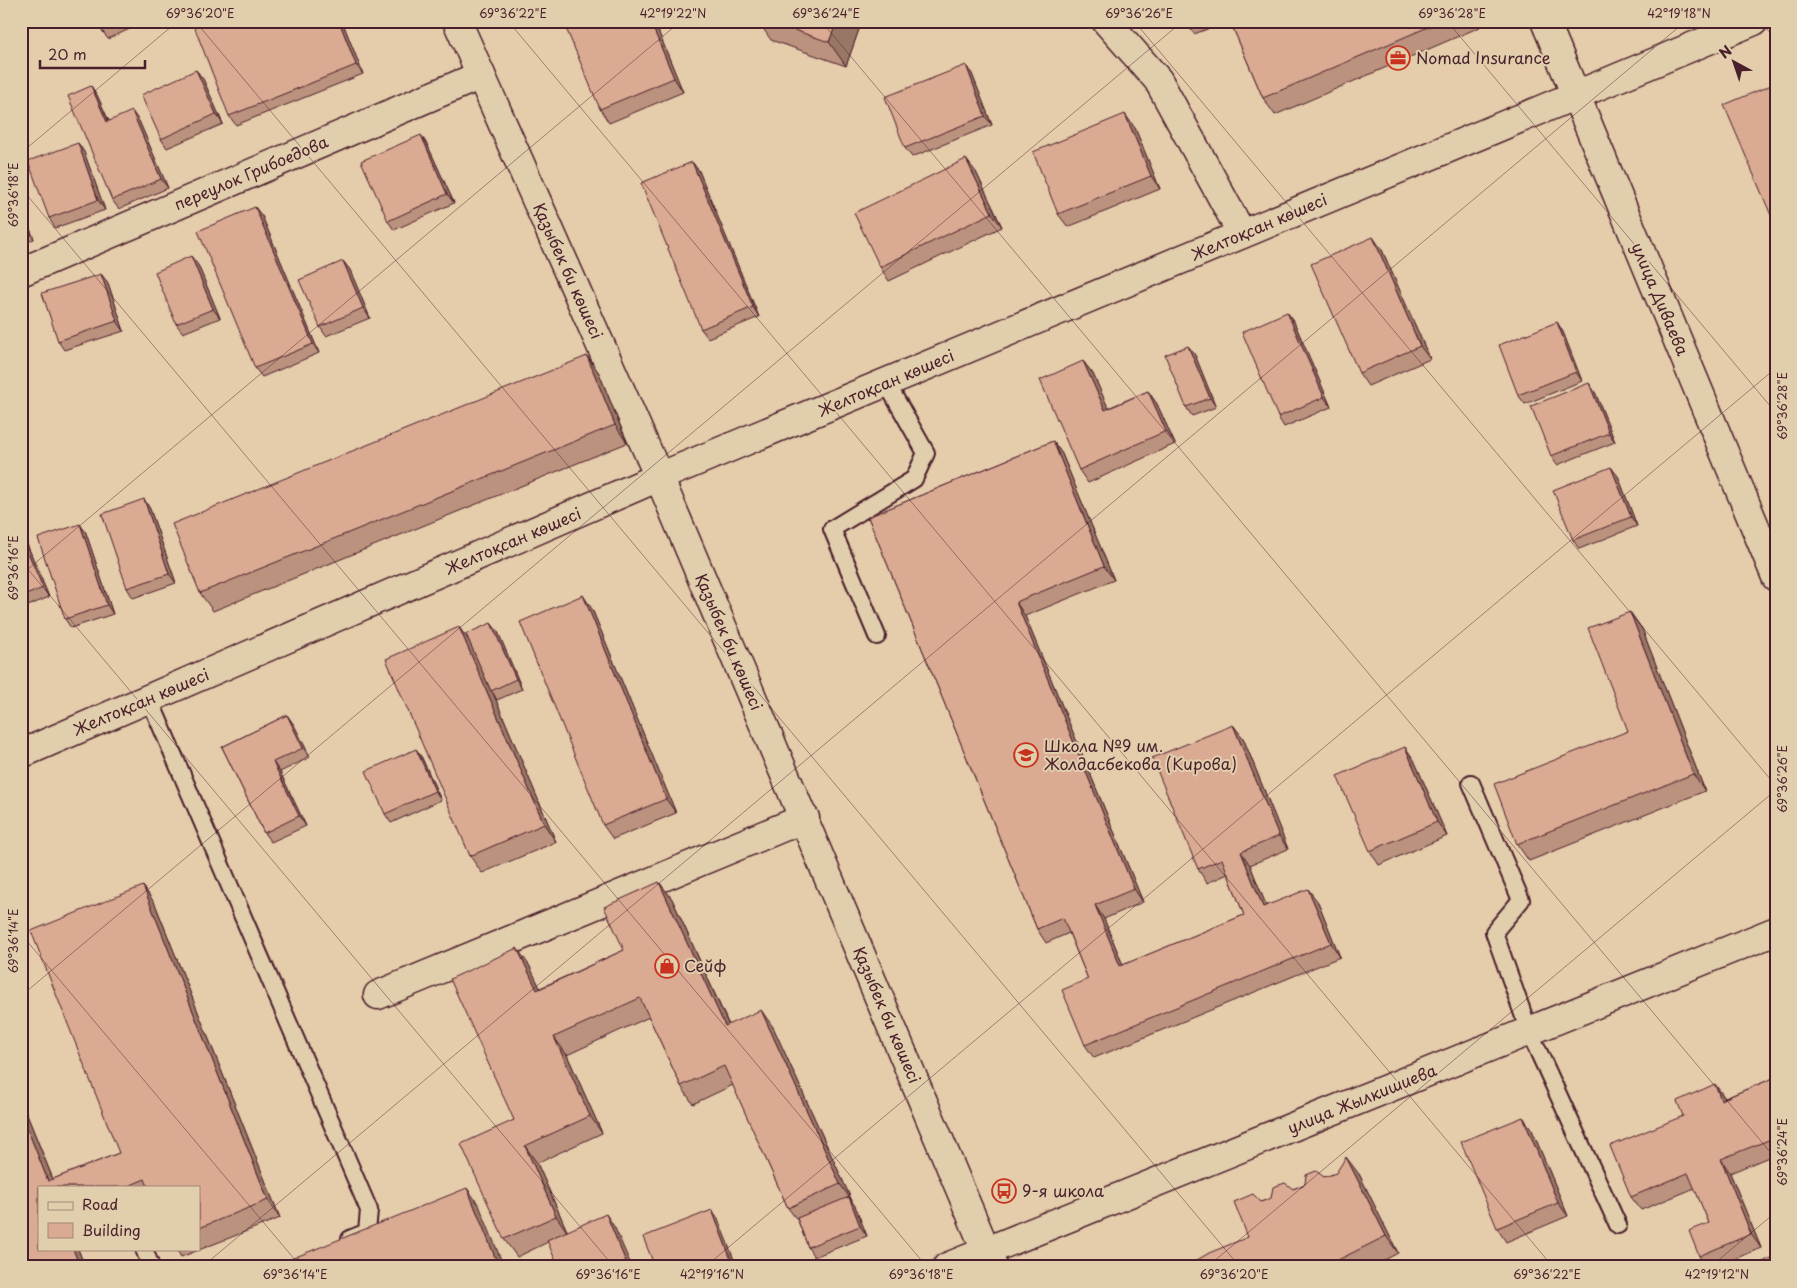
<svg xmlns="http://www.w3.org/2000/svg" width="1797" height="1288" viewBox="0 0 1797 1288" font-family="'Playpen Sans',sans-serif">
<rect width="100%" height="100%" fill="#e5ccab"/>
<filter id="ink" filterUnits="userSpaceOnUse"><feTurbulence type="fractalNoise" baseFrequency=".02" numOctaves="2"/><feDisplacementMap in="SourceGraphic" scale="10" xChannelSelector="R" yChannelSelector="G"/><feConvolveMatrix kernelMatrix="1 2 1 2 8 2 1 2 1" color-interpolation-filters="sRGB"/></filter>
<g filter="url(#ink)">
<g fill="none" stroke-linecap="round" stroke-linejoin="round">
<!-- lane casing -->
<g stroke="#4a1f2b" stroke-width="20">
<g id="lane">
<path d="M877 636 832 529 914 479 926 453 886 382"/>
<path d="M149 698 369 1210 367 1232 350 1239"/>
<path d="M1471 783 1521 900 1494 932 1529 1031 1618 1225"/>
<path d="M144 1249 151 1267"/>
</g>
</g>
<!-- street casing -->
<g stroke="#4a1f2b" stroke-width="31">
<g id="street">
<path d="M1106 21 1158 80 1242 234"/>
<path d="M1545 21 1776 577"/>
<path d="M21 272 481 75"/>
<path d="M659 477 1754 21"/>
<path d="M378 995 805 818"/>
<path d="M947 1267 1776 931"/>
</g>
</g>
<!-- secondary casing -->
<g stroke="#4a1f2b" stroke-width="31">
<g id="secondary">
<path d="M457 21 659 477 993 1267"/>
<path d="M21 754 659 477"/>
</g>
</g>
<!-- lane -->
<use href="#lane" stroke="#e1ceac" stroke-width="16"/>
<!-- street -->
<use href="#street" stroke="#e1ceac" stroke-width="28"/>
<!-- secondary -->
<use href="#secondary" stroke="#e1ceac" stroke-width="28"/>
</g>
<!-- wall -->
<g fill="#bb927e" stroke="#4a1f2b">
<path d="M98 21H147L108 39 101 29Z"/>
<path d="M342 21 363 74 236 125 229 116Z"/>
<path d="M654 21 683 92 609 123 600 109Z"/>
<path d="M758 21H862L846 66 771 40Z"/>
<path d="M1186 21H1229L1194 34 1188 25Z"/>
<path d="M1230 21H1478L1480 27 1275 115 1263 98Z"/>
<path d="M966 65 972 74 992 125 912 157 905 148Z"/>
<path d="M196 70 203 79 223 124 167 148 161 139Z"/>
<path d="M91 86 97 95 109 121H139L168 188 119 209 112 200Z"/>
<path d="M1135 128 1160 189 1068 227 1058 214Z"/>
<path d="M78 143 84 152 105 210 55 228 49 218Z"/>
<path d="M427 144 454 203 394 230 388 221Z"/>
<path d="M692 162 699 171 759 317 708 338 701 329Z"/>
<path d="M976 172 1002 227 889 281 880 267Z"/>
<path d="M21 207 34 239 21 244Z"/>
<path d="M262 216 319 353 262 377 255 368Z"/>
<path d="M1382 250 1430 359 1368 386 1359 373Z"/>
<path d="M343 261 350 270 370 318 326 336 320 327Z"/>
<path d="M198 265 220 318 183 333 176 324Z"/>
<path d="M101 274 108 283 124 331 64 350 58 341Z"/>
<path d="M1287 312 1294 322 1331 407 1284 427 1278 417Z"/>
<path d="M1557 322 1563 332 1582 381 1525 404 1518 395Z"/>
<path d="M1188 346 1195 355 1216 407 1192 416 1186 407Z"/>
<path d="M587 356 599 373 627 443 213 611 200 593Z"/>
<path d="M1083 361 1093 374 1108 408 1148 391 1157 404 1175 444 1088 483 1079 470Z"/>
<path d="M1595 392 1615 442 1557 465 1551 456Z"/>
<path d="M1053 441 1062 454 1114 580 1025 616 1143 902 1104 919 1123 965 1244 915 1228 874 1207 883 1198 869 1233 725 1243 738 1288 849 1250 865 1266 905 1318 902 1340 957 1094 1058 1085 1045 1088 979 1069 933 1046 943 1037 929 868 517Z"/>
<path d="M1618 476 1637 526 1579 549 1573 540Z"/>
<path d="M144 499 150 509 176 583 133 598 127 588Z"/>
<path d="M80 524 86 533 113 614 71 628 65 619Z"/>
<path d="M21 530 49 597 21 609Z"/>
<path d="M592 609 676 813 613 839 603 825Z"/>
<path d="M1630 612 1642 629 1705 791 1529 861 1517 844 1628 731Z"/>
<path d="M498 632 522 689 497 700 493 693 556 842 482 873 470 856 469 641Z"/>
<path d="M287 715 294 725 310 757 280 772 306 826 271 842 264 833 222 747Z"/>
<path d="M1405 747 1414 760 1447 836 1379 865 1370 851Z"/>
<path d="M416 749 422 758 441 800 391 823 385 814Z"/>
<path d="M659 882 672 899 729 1025 773 1027 852 1201V1202L855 1206 867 1236 814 1257 808 1247 798 1221 788 1208 733 1085 693 1104 681 1086 649 1017 567 1055 602 1133 537 1163 567 1231 615 1228 548 1242 517 1257 504 1239 514 1120 529 965 540 988 624 950Z"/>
<path d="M143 886 155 904 280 1218 181 1257 176 1249H199V1187H39V1249H78L85 1267H21V1100L53 1179 119 1153Z"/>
<path d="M1776 1077V1154L1730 1173 1761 1248 1715 1267H1706L1699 1256 1709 1223 1695 1188 1641 1210 1631 1197 1725 1098Z"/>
<path d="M1523 1117 1532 1130 1568 1216 1506 1242 1497 1228Z"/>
<path d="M1359 1174 1398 1253 1371 1267H1193L1248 1237 1261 1202 1305 1184 1324 1177Z"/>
</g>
<!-- shaded-wall -->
<g fill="#976" stroke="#4a1f2b">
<path d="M339 21H342L363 74 356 65Z"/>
<path d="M650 21H654L683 92 674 78Z"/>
<path d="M837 21H862L846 66 829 42Z"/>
<path d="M966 65 972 74 992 125 985 116Z"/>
<path d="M196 70 203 79 223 124 216 114Z"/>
<path d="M91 86 97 95 113 131 107 122Z"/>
<path d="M132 111 139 121 168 188 161 179Z"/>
<path d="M1125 114 1135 128 1160 189 1151 176Z"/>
<path d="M421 135 427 144 454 203 447 194Z"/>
<path d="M78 143 84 152 105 210 98 200Z"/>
<path d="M966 159 976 172 1002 227 992 213Z"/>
<path d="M692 162 699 171 759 317 753 307Z"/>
<path d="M21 207 34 239 28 229 21 214Z"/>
<path d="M255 207 262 216 319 353 313 344Z"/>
<path d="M1373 237 1382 250 1430 359 1420 346Z"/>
<path d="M191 256 198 265 220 318 213 309Z"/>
<path d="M343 261 350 270 370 318 363 308Z"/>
<path d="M101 274 108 283 124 331 117 321Z"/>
<path d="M1287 312 1294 322 1331 407 1324 397Z"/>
<path d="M1557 322 1563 332 1582 381 1576 372Z"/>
<path d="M1188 346 1195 355 1216 407 1210 398Z"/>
<path d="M587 356 599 373 627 443 615 425Z"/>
<path d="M1083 361 1093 374 1115 423 1105 410Z"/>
<path d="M1589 383 1595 392 1615 442 1609 433Z"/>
<path d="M1148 391 1157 404 1175 444 1166 431Z"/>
<path d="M1053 441 1062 454 1114 580 1104 566Z"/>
<path d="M1611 467 1618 476 1637 526 1631 517Z"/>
<path d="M144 499 150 509 176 583 169 574Z"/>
<path d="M80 524 86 533 113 614 107 605Z"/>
<path d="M21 530 49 597 43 588 21 536Z"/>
<path d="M583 595 592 609 676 813 666 799Z"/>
<path d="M1016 602 1025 616 1143 902 1134 889Z"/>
<path d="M1630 612 1642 629 1705 791 1693 774Z"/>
<path d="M491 623 498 632 522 689 516 679Z"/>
<path d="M459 627 472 645 491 691 493 693 556 842 544 824Z"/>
<path d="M287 715 294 725 310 757 303 748Z"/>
<path d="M1233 725 1243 738 1288 849 1279 836Z"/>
<path d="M1405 747 1414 760 1447 836 1437 822Z"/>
<path d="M416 749 422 758 441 800 435 791Z"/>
<path d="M273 762 280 772 306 826 299 816Z"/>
<path d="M1241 852 1250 865 1272 920 1263 907Z"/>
<path d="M659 882 672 899 737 1044 725 1026Z"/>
<path d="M143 886 155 904 280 1218 268 1200Z"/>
<path d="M1308 889 1318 902 1340 957 1331 943Z"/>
<path d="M1095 905 1104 919 1129 980 1120 966Z"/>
<path d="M517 948 529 965 549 1007 537 990Z"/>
<path d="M761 1010 773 1027 852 1201 840 1184Z"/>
<path d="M554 1037 567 1055 602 1133 590 1116Z"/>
<path d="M1715 1084 1725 1098 1731 1113 1721 1100Z"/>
<path d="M21 1100 56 1187 48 1181 21 1113Z"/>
<path d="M1523 1117 1532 1130 1568 1216 1558 1203Z"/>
<path d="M525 1146 537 1163 568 1233 556 1216Z"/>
<path d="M1346 1157 1359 1174 1398 1253 1386 1236Z"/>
<path d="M1721 1159 1730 1173 1761 1248 1751 1234Z"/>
<path d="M467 1188 479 1205 504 1267H499Z"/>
<path d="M849 1197 855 1206 867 1236 860 1226Z"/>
<path d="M712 1210 718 1219 737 1267H734L733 1265Z"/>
<path d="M606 1214 615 1228 632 1267H628Z"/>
<path d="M73 1249H78L85 1267H80Z"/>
</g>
<!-- building -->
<g fill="#daaa92" stroke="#4a1f2b">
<path d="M98 21H120L101 29Z"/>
<path d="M192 21H339L356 65 229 116Z"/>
<path d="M563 21H650L674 78 600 109Z"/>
<path d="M768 21H837L829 42Z"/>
<path d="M1186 21H1198L1188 25Z"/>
<path d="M1230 21H1442L1263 98Z"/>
<path d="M966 65 985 116 905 148 885 97Z"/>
<path d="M196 70 216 114 161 139 141 95Z"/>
<path d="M1776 83V227L1724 105Z"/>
<path d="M91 86 107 122 132 111 161 179 112 200 68 96Z"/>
<path d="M1125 114 1151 176 1058 214 1033 152Z"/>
<path d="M421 135 447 194 388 221 361 161Z"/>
<path d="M78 143 98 200 49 218 28 161Z"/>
<path d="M966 159 992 213 880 267 854 213Z"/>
<path d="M692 162 753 307 701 329 641 183Z"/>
<path d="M255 207 313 344 255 368 198 231Z"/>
<path d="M21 214 28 229 21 232Z"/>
<path d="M1373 237 1420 346 1359 373 1311 264Z"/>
<path d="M191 256 213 309 176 324 155 272Z"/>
<path d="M343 261 363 308 320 327 299 280Z"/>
<path d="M101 274 117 321 58 341 42 293Z"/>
<path d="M1287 312 1324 397 1278 417 1242 332Z"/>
<path d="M1557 322 1576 372 1518 395 1499 345Z"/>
<path d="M1188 346 1210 398 1186 407 1165 355Z"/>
<path d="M587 356 615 425 200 593 172 524Z"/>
<path d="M1083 361 1105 410 1148 391 1166 431 1079 470 1040 380Z"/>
<path d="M1589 383 1609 433 1551 456 1531 406Z"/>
<path d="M1053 441 1104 566 1016 602 1134 889 1095 905 1120 966 1244 915 1222 859 1198 869 1152 758 1233 725 1279 836 1241 852 1263 907 1308 889 1331 943 1085 1045 1062 990 1088 979 1063 918 1037 929 868 517Z"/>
<path d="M1611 467 1631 517 1573 540 1553 490Z"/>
<path d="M144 499 169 574 127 588 102 514Z"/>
<path d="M80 524 107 605 65 619 38 538Z"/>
<path d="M21 536 43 588 21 597Z"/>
<path d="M583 595 666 799 603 825 520 622Z"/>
<path d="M1630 612 1693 774 1517 844 1494 784 1628 731 1588 628Z"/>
<path d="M491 623 516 679 491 691 466 634Z"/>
<path d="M459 627 544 824 470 856 386 659Z"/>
<path d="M287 715 303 748 273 762 299 816 264 833 222 747Z"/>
<path d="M1405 747 1437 822 1370 851 1337 776Z"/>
<path d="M416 749 435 791 385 814 366 771Z"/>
<path d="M659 882 725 1026 761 1010 840 1184 788 1208 724 1066 681 1086 640 998 554 1037 590 1116 525 1146 556 1216 504 1239 461 1144 514 1120 450 979 517 948 537 990 624 950 604 907Z"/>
<path d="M143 886 268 1200 199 1228V1187H148L145 1179 126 1187H39V1249H73L80 1267H21V1113L48 1181 119 1153 31 931Z"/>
<path d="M1776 1077V1137L1721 1159 1751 1234 1699 1256 1689 1231 1709 1223 1688 1173 1631 1197 1610 1146 1683 1116 1677 1101 1715 1084 1721 1100Z"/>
<path d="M1523 1117 1558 1203 1497 1228 1461 1142Z"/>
<path d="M1346 1157 1386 1236 1324 1267H1193L1192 1263 1209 1253 1248 1237 1234 1202 1253 1194 1261 1202 1271 1198 1273 1187 1285 1183 1293 1189 1305 1184 1306 1175 1316 1171 1324 1177 1336 1173Z"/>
<path d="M467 1188 499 1267H271Z"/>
<path d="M849 1197 860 1226 808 1247 797 1218Z"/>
<path d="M712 1210 733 1265 729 1267H655L643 1237Z"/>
<path d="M606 1214 628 1267H558L547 1240Z"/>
<path d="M1776 1256V1267H1751Z"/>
</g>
</g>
<!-- ticks -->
<path fill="none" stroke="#4a1f2b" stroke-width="1" stroke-opacity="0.45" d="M195 21 1240 1267M508 21 1553 1267M821 21 1776 1159M1134 21 1776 786M1447 21 1776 413M1760 21 1776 40M21 153 178 21M21 188 927 1267M21 561 614 1267M21 575 681 21M21 934 301 1267M21 996 1183 21M202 1267 1686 21M705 1267 1776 368M1207 1267 1776 790M1710 1267 1776 1212"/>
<!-- icons -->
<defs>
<g id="office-ring" transform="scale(1.25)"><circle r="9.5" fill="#e1ceac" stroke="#c8321e" stroke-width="1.5"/><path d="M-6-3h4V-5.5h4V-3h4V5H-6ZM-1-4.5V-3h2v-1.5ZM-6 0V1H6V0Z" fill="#c8321e"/></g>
<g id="school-ring" transform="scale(1.25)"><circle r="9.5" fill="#e1ceac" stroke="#c8321e" stroke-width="1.5"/><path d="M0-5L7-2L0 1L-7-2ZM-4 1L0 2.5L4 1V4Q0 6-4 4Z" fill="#c8321e"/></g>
<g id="shop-ring" transform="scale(1.25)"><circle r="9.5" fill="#e1ceac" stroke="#c8321e" stroke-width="1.5"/><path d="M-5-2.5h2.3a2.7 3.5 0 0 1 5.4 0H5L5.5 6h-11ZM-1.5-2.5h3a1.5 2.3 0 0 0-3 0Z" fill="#c8321e"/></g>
<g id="bus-ring" transform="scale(1.25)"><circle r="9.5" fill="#e1ceac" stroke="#c8321e" stroke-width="1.5"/><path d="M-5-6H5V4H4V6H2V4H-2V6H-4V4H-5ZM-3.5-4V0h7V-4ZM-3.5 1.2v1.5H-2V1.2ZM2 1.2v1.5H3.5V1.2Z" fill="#c8321e"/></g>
</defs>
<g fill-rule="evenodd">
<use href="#office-ring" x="1398" y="58"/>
<use href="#school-ring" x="1026" y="755"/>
<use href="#shop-ring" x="667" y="966"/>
<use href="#bus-ring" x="1004" y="1191"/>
</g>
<g text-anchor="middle" stroke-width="4" stroke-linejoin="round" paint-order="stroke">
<!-- poi labels -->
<g font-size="16" fill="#4a1f2b" stroke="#e1ceac" text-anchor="start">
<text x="1416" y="64">Nomad Insurance</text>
<text x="1044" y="752">Школа №9 им.<tspan x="1044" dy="18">Жолдасбекова (Кирова)</tspan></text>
<text x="684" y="972">Сейф</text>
<text x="1022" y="1197">9-я школа</text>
</g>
<!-- street labels -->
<g font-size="16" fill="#4a1f2b" stroke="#e1ceac">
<text transform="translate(251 173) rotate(-23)" y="6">переулок Грибоедова</text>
<text transform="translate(1259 227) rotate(-23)" y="6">Желтоқсан көшесі</text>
<text transform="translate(568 271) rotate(66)" y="6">Қазыбек би көшесі</text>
<text transform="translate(1660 299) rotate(67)" y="6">улица Диваева</text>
<text transform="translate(886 383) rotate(-23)" y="6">Желтоқсан көшесі</text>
<text transform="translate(513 541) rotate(-23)" y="6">Желтоқсан көшесі</text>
<text transform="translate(729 642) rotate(67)" y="6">Қазыбек би көшесі</text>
<text transform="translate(141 702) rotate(-23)" y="6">Желтоқсан көшесі</text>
<text transform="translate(887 1015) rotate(67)" y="6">Қазыбек би көшесі</text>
<text transform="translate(1362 1099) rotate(-22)" y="6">улица Жылкишиева</text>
</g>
</g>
<!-- margin -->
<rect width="1797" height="1288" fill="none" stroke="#e1ceac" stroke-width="55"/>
<!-- legend -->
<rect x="38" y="1186" width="162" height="65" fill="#e1ceac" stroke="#a58878"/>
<rect x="48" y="1202" width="25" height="8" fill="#e1ceac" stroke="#a58878"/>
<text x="82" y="1210" font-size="15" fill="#4a1f2b">Road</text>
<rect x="48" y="1223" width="25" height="15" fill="#daaa92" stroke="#a58878"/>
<text x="82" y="1236" font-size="15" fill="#4a1f2b">Building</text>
<!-- north arrow -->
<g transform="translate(1734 62) rotate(320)" stroke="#e1ceac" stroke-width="4" paint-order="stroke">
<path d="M0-4L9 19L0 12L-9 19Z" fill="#4a1f2b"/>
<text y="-8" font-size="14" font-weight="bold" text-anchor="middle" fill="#4a1f2b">N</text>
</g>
<!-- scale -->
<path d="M40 60v8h105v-8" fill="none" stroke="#4a1f2b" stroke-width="2.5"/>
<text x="48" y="60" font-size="15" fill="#4a1f2b" stroke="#e1ceac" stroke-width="4" paint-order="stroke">20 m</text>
<rect x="28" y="28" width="1742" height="1232" fill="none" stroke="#4a1f2b" stroke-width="2"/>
<g font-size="12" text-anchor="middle" fill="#4a1f2b">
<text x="200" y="18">69°36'20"E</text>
<text x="513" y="18">69°36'22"E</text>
<text x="673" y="18">42°19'22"N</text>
<text x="826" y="18">69°36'24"E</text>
<text x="1139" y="18">69°36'26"E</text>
<text x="1452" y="18">69°36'28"E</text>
<text x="1679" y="18">42°19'18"N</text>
<text transform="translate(14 195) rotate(-90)" y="4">69°36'18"E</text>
<text transform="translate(1783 406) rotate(-90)" y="4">69°36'28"E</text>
<text transform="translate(14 568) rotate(-90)" y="4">69°36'16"E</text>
<text transform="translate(1783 779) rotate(-90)" y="4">69°36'26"E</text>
<text transform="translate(14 941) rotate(-90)" y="4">69°36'14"E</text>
<text transform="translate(1783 1152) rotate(-90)" y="4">69°36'24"E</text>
<text x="295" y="1279">69°36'14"E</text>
<text x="608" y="1279">69°36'16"E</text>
<text x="712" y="1279">42°19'16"N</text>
<text x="921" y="1279">69°36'18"E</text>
<text x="1234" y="1279">69°36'20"E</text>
<text x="1547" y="1279">69°36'22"E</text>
<text x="1717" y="1279">42°19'12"N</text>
</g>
</svg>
